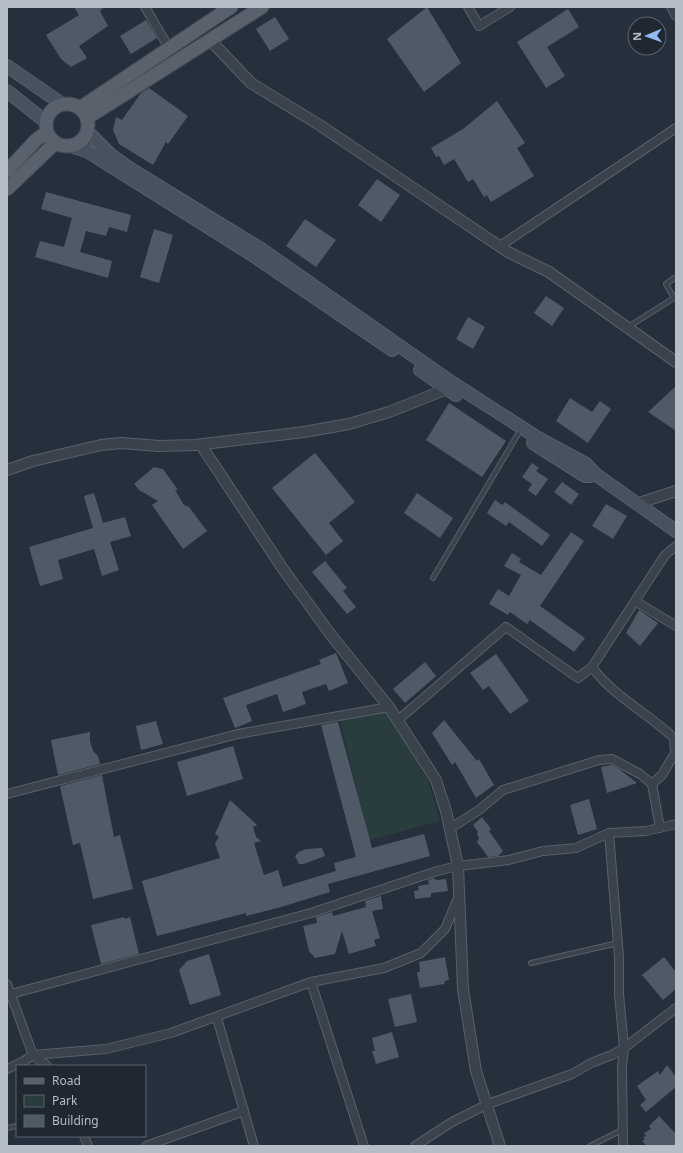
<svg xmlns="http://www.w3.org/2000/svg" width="683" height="1153" viewBox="0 0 683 1153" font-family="'Noto Sans',sans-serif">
<rect width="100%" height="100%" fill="#26303c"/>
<!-- green -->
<path fill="#293d3e" d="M385 708 429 783 440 821 369 840 340 720Z"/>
<!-- building -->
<g fill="#4e5b67">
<path d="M74 7H104L100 11 108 26 79 46 87 58 71 67 61 59 46 35 79 15Z"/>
<path d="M427 7 461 63 424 92 387 39Z"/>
<path d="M568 9 579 27 547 47 565 76 546 88 517 42Z"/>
<path d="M275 17 289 39 270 51 256 29Z"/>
<path d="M146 20 157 38 131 54 120 36Z"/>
<path d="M149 88 188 116 168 144 166 142 153 165 119 144 113 130 116 117 122 120 141 93Z"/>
<path d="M497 101 525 143 517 148 534 176 491 202 487 195 484 197 473 179 468 182 454 159 444 165 439 156 436 157 431 148 463 129Z"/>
<path d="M377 179 400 195 381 222 358 205Z"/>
<path d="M46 192 131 215 127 232 109 227 106 236 86 231 80 252 112 261 108 278 35 257 40 241 64 247 72 218 41 209Z"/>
<path d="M305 219 336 240 316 267 286 246Z"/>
<path d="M154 229 173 235 159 283 140 277Z"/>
<path d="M546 296 564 308 552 326 534 313Z"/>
<path d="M468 317 485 327 473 349 456 339Z"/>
<path d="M676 386V431L648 412Z"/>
<path d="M570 398 592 412 600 401 611 409 588 443 556 421Z"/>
<path d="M449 403 506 441 482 477 426 440Z"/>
<path d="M315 453 355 502 329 523 343 541 326 555 272 488Z"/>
<path d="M532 463 539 468 536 471 548 479 536 496 528 490 532 484 522 477Z"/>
<path d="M154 467 163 469 178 490H175L184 505 189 507 207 531 183 549 152 505 158 501 139 490 134 484Z"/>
<path d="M562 482 579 494 571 505 554 492Z"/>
<path d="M94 493 103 523 125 517 131 536 110 542 119 570 102 576 94 549 58 560 63 579 40 586 29 547 93 528 84 496Z"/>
<path d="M417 493 453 518 440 538 404 513Z"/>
<path d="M495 500 502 505 505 502 550 535 542 546 509 522 506 526 487 513Z"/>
<path d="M606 504 627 516 613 539 592 526Z"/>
<path d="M571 532 584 541 540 606 585 638 574 652 530 620 527 624 510 612 508 615 489 604 498 589 509 596 521 575 504 566 512 553 521 559 519 562 541 575Z"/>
<path d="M325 561 347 588 343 591 356 607 347 614 312 572Z"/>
<path d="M639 610 658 623 640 646 626 633Z"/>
<path d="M336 653 348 683 329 691 326 684 302 692 306 704 283 712 277 694 246 705 252 721 235 728 223 698 321 664 319 660Z"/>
<path d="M496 654 529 701 510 714 489 686 483 690 470 673Z"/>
<path d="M425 662 436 676 405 703 393 689Z"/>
<path d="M444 720 477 761 479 759 494 785 476 798 455 762 452 765 432 733Z"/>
<path d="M156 721 163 744 141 750 136 726Z"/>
<path d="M338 722 372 848 424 834 430 856 328 884 330 892 281 907 246 916V913L157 936 142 881 220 858 215 843 219 837 215 834 230 800 257 825 253 827 256 837 261 841 254 843 264 875 278 870 283 887 336 871 334 863 356 857 321 725Z"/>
<path d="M90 732V741L93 751 98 756 100 764 58 775 51 740Z"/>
<path d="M233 746 243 779 187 796 177 762Z"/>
<path d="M612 765 619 769 637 783 607 793 601 767Z"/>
<path d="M102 775 114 837 120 835 133 889 93 899 80 843 73 845 60 786Z"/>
<path d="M589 799 597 829 578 835 570 805Z"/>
<path d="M482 817 491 829 489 831 503 851 498 856 488 857 477 842 479 838 477 834 478 832 473 825Z"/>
<path d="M322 848 325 856 304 864H299L295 856 299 852 306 849Z"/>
<path d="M434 878 436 880 446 879 448 891 431 893V897L415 899 414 891 419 890 418 886 429 884 428 880Z"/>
<path d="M381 896 383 909 372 911 380 938 374 940 376 946 349 954 342 931 335 954 315 958 309 951 303 926 317 923 316 917 332 912 333 916 366 907 365 901Z"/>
<path d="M124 917 125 919 130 917 139 954 101 964 91 925Z"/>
<path d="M209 954 221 995 190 1005 179 970 187 961Z"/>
<path d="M445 957 449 980 445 981 444 984 420 988 417 972H420L419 962Z"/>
<path d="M664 957 676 972V989L663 1000 642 975Z"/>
<path d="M411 994 417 1022 395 1027 388 999Z"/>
<path d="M392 1032 399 1057 376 1064 372 1051H375L372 1038Z"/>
<path d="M667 1065 676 1077V1087L646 1112 640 1105 646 1100 637 1086 658 1071 660 1075Z"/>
<path d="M659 1116 676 1134V1146H647L642 1141 645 1139 643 1137 646 1136 644 1133 651 1129 649 1126Z"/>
</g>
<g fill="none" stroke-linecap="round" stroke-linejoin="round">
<!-- service casing -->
<g stroke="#58606a" stroke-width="6">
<g id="service">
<path d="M628 327 674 298 666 284 676 277"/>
<path d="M433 578 518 434"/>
<path d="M531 963 618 943"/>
<path d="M7 1128 17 1126"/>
<path d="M590 1146 622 1130"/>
</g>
</g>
<!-- minor casing -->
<g stroke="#58606a" stroke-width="10">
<g id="minor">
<path d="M145 7 169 48"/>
<path d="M468 7 479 26 510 7"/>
<path d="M671 7 676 16"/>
<path d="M500 246 676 128"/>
<path d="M635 601 676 626"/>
<path d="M398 720 506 627 578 678 592 667"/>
<path d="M7 794 238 734 389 707"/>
<path d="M660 828 652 784 662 775 675 753 674 738C648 713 614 697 592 667L665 555 676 546"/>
<path d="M449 829 479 810 503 790 599 760 612 759 640 774 652 784"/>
<path d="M609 833 619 957V994L624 1048 622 1067 623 1146"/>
<path d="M311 982 364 1146"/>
<path d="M7 984 33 1055 47 1066"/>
<path d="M11 994 311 913 437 871 458 866 509 860 543 851 576 848 609 833 646 831 676 824"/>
<path d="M217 1018 254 1146"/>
<path d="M7 1069 24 1061 33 1055 106 1049 171 1033 311 982 384 968 421 953 445 929 458 898"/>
<path d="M84 1136 88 1146"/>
<path d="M146 1146 244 1111"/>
<path d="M415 1146 452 1122 488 1104 572 1074 591 1063 612 1055 624 1048 676 1008"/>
</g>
</g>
<!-- tertiary casing -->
<g stroke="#58606a" stroke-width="12">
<g id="tertiary">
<path d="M210 40 251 83 321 126 508 252 549 272 676 362"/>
<path d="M201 445 283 569 331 635 389 707 436 780 446 811 458 866 463 989 476 1071 500 1146"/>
<path d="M7 470 33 461 101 445 121 443 159 446 195 445 304 432 349 424 389 412 447 389 451 383"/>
<path d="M636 504 676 491"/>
</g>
</g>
<!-- secondary casing -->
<g stroke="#58606a" stroke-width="14">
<g id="secondary">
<path d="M7 66 62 104"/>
<path d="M7 91 46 122"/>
<path d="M87 131 111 155 129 168 261 249 451 382 538 438 586 464 595 474 676 531"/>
<path d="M71 146 87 151 254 256 392 350"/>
<path d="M420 370 456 395"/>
<path d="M533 443 585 476H590L595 474"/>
</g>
</g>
<!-- primary casing -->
<g stroke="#434b55" stroke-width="15">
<g id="primary">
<circle cx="67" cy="125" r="21"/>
<path d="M80 108 231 7"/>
<path d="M87 118 262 7"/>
<path d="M7 171 36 140 47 132"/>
<path d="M7 189 55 143"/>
</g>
</g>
<!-- service -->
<use href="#service" stroke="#3a424c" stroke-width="4"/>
<!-- minor -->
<use href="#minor" stroke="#3a424c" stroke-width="8"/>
<!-- tertiary -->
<use href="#tertiary" stroke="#3a424c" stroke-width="10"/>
<!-- secondary -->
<use href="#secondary" stroke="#48525f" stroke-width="12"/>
<!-- primary -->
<use href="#primary" stroke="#58616c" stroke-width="13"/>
</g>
<!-- border -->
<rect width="683" height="1153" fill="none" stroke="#b5bdc7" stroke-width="16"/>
<!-- legend -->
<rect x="16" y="1065" width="130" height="72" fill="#1f2731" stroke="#5b636d"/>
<rect x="24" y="1078" width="20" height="6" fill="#58616c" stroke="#5b636d"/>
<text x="52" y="1085" font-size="12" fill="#b5bdc7">Road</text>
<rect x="24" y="1095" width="20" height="12" fill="#293d3e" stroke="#5b636d"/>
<text x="52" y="1105" font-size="12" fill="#b5bdc7">Park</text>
<rect x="24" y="1115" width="20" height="12" fill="#4e5b67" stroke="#5b636d"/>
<text x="52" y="1125" font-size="12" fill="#b5bdc7">Building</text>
<!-- north arrow -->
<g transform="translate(647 36) rotate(268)"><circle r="19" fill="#1f2731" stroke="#5b636d"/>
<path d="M0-3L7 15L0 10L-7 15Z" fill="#92bbef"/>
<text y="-6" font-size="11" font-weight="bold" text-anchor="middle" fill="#b5bdc7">N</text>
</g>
</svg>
